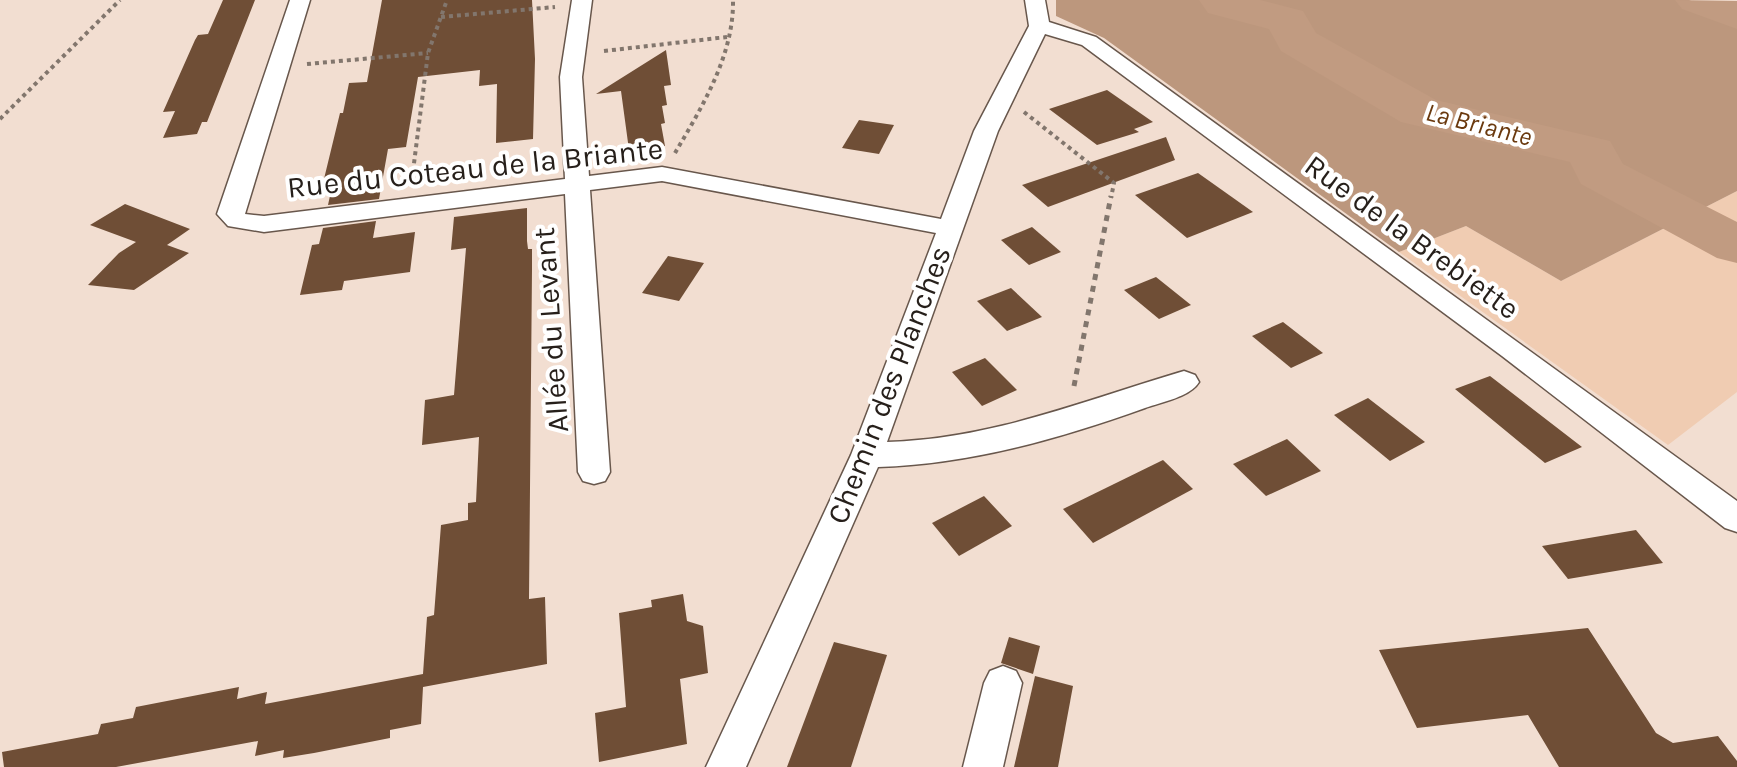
<svg xmlns="http://www.w3.org/2000/svg" width="1737" height="767" viewBox="0 0 1737 767" font-family="Karla,sans-serif">
<rect width="100%" height="100%" fill="#f2ded1"/>
<!-- green -->
<path fill="#f0ccb2" d="M1737 191V392L1668 445 1399 252 1466 226 1561 281Z"/>
<!-- forest -->
<path fill="#bc977d" d="M1056 0H1689L1737 23V191L1561 281 1466 226 1399 252 1104 38 1056 16Z"/>
<g fill="none" stroke-linecap="round" stroke-linejoin="round">
<!-- river -->
<g fill="#c19b81" fill-rule="evenodd">
<path d="M1199 0H1260L1303 11 1316 33 1436 100 1610 141 1623 164 1737 222V263L1717 258 1581 184 1570 162 1401 122 1281 51 1269 29 1208 13Z"/>
<path d="M1675 0 1737 1V29L1682 9Z"/>
</g>
</g>
<!-- building -->
<g fill="#6f4e36">
<path d="M223 0H255L207 122H202L197 134 163 138 175 111 163 112 195 40 198 35 208 34Z"/>
<path d="M382 0H532L535 59 533 139 496 143 497 84 479 86 480 70 418 77 406 147 388 149 379 199 328 205 333 182 323 183 340 113H343L349 83 367 82Z"/>
<path d="M666 50 671 85 664 86 667 105 662 106 665 123 661 124 665 146 629 150 621 91 596 94Z"/>
<path d="M1107 90 1153 122 1134 129 1139 132 1097 145 1049 109Z"/>
<path d="M859 120 894 125 879 154 842 148Z"/>
<path d="M1166 137 1175 160 1048 207 1022 185Z"/>
<path d="M1198 173 1253 212 1187 238 1135 195Z"/>
<path d="M125 204 190 229 167 245 189 253 134 290 88 285 119 253 136 242 90 225Z"/>
<path d="M527 208V241L528 249H532V269L529 599 545 597 547 664 423 687 421 724 390 730V738L314 753 283 758 284 750 255 756 258 741 116 767H4L2 752 98 734 101 724 133 718 136 707 239 687 237 699 267 692 265 704 423 674 427 617 434 615 441 525 468 520V503L476 502 479 437 422 445 425 400 454 395 466 248 451 250 454 217Z"/>
<path d="M376 221 373 238 415 232 410 272 344 281 342 290 300 295 312 245 319 244 323 228Z"/>
<path d="M1032 227 1061 252 1029 265 1001 240Z"/>
<path d="M668 256 704 263 679 301 642 293Z"/>
<path d="M1156 277 1191 305 1159 319 1124 290Z"/>
<path d="M1011 288 1042 317 1007 331 977 301Z"/>
<path d="M1283 322 1323 353 1291 368 1252 336Z"/>
<path d="M985 358 1017 390 982 406 952 372Z"/>
<path d="M1490 376 1534 410 1582 447 1545 463 1455 389Z"/>
<path d="M1368 398 1425 442 1390 461 1334 415Z"/>
<path d="M1287 439 1321 471 1266 496 1233 464Z"/>
<path d="M1163 460 1193 489 1093 543 1063 509Z"/>
<path d="M984 496 1012 526 959 556 932 523Z"/>
<path d="M1636 530 1663 563 1568 579 1542 546Z"/>
<path d="M683 594 687 621 703 626 708 673 680 679 687 744 599 762 595 713 626 707 619 613 652 607 651 600Z"/>
<path d="M1588 628 1656 733 1673 743 1718 736 1737 761V767H1559L1528 715 1417 728 1379 650Z"/>
<path d="M1009 637 1040 646 1033 674 1001 663Z"/>
<path d="M834 642 887 655 851 767H787Z"/>
<path d="M1035 676 1073 686 1058 767H1014Z"/>
</g>
<g fill="none" stroke-linecap="round" stroke-linejoin="round">
<!-- minor casing -->
<g stroke="#68574c" stroke-width="3">
<g id="minor">
<path d="M290 0H310L245 214 264 216 565 179 560 77 572 0H592L582 77 589 176 662 167 941 219 974 131 1029 26 1025 0H1045L1049 22 1096 37 1737 501V532L1725 528 1502 356 1082 45 1045 34 998 131 887 442C993 439 1085 400 1184 371L1195 375 1199 382C1190 397 1162 402 1145 408 1058 439 971 464 878 467L746 767H706L851 455 936 233 662 181 590 190 610 472 605 481 594 484 583 481 578 472 565 194 264 232 228 226 217 214Z"/>
<path d="M1003 666 1016 671 1022 683 1003 767H963L984 683 990 671Z"/>
</g>
</g>
<!-- path-far1 -->
<g stroke="#82766d" stroke-width="4" stroke-dasharray="4 4" stroke-linecap="butt">
<path d="M441 17 555 7"/>
<path d="M604 51 727 37"/>
<path d="M307 64 428 53"/>
<path d="M1024 112 1114 183 1111 198"/>
<path d="M0 119 120 0"/>
<path d="M675 153C702 107 734 55 733 0"/>
<path d="M412 179 428 53 447 0"/>
</g>
<!-- path -->
<path stroke="#82766d" stroke-width="5" stroke-dasharray="6 6" stroke-linecap="butt" d="M1074 386 1111 196"/>
<!-- minor -->
<use href="#minor" fill="#fff" fill-rule="evenodd"/>
</g>
<g text-anchor="middle" stroke-width="8" stroke-linejoin="round" paint-order="stroke">
<!-- far-water labels -->
<g font-size="26" font-style="italic" fill="#6a390e" stroke="#fff">
<text transform="translate(1479 124) rotate(14)" y="9">La Briante</text>
</g>
<!-- street labels -->
<g font-size="30" fill="#261f1a" stroke="#fff">
<text transform="translate(475 168) rotate(-6)" y="10">Rue du Coteau de la Briante</text>
<text transform="translate(1412 237) rotate(36)" y="10">Rue de la Brebiette</text>
<text transform="translate(551 330) rotate(-94)" y="10">Allée du Levant</text>
<text transform="translate(889 385) rotate(-69)" y="10">Chemin des Planches</text>
</g>
</g>
</svg>
